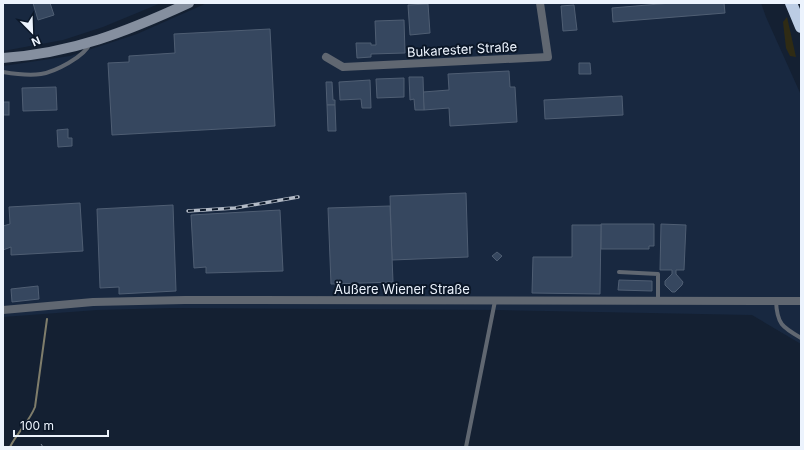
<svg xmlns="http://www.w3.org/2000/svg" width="804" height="450" viewBox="0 0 804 450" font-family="Inter,sans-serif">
<rect width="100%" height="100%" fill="#142032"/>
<!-- built -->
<g fill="#182840">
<path d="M3 3H161L103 27 63 40 3 51Z"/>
<path d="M207 3H761L766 17 801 95V344L752 315 499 310 172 308 97 310 3 317V66L70 56 137 34Z"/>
</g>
<!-- green -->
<path fill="#2f2b14" d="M787 17 796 57 790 56 786 48 783 22Z"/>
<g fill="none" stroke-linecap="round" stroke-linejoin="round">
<!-- stream -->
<path stroke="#7f7d6b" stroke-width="2" d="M10 447C17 433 29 422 35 407L47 319"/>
</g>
<!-- building -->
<g fill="#36475f" stroke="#4f5e73">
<path d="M33 3H50L54 15 38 20Z"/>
<path d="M671 3H724L725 13 613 22 612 8Z"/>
<path d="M428 4 430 33 410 35 408 5Z"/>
<path d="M574 5 577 30 563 31 561 6Z"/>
<path d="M404 20 405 53 371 54V57L357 58 356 43H371V45H376L375 21Z"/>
<path d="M270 29 275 126 112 135 108 63 129 62V56L175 53 174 34Z"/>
<path d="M579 63H590L591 74H579Z"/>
<path d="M509 71 510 87H515L517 122 450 126 449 108 424 110 423 92 449 90 448 74Z"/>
<path d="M409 77H423L424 110H415L414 99 410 100Z"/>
<path d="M404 78V97L377 98 376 79Z"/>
<path d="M370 80 371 108H362L361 99 340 100 339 82Z"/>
<path d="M326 82H332L333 100H335V105H327Z"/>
<path d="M56 87 57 110 23 111 22 88Z"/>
<path d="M622 96 623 115 545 119 544 100Z"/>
<rect x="3" y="102" width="6" height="13"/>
<path d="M327 105H335L336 131H328Z"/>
<path d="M68 129V138H72V146L58 147 57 130Z"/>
<path d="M466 193 468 257 392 260 390 196Z"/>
<path d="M80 203 83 251 11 255V247L3 250V226L10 224 9 207Z"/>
<path d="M173 205 176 291 119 294V287L100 288 97 209Z"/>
<path d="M390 206 393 282 331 284 328 208Z"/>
<path d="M280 210 283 271 206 273V267L194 268 191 215Z"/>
<path d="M601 224H654V246H649V249H601Z"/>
<path d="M661 224 686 225 684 270H676V274L683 282 682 285 675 292H672L665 285V281L672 274V270H660Z"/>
<path d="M572 225H601L600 294 532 293 533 257H572Z"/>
<path d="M497 252 502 256 497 261 492 256Z"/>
<path d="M619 280 652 281V291L618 290Z"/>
<path d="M38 286 39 299 12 302 11 289Z"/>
</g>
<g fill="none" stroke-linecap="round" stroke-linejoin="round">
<!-- path -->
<path stroke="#7b8593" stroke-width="1" stroke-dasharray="4 2" stroke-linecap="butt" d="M41 444 43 447"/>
<!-- lane -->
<g stroke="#606771" stroke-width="4">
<path d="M3 72C15 74 28 76 41 74 54 72 85 57 90 43"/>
<path d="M619 272 658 274V302"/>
<path d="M776 301C777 324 782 327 801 338"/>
<path d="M466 447 495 301"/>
</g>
<!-- street -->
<g stroke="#606771" stroke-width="8">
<path d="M326 57 343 67 548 57 540 3"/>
<path d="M3 310 93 302 185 300 801 301"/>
</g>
<!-- secondary -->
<path stroke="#858f9f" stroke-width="10" d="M3 58C73 53 126 32 189 3"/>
<!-- highway -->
<path stroke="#bbcce4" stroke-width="12" d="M791 3 801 27"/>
<!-- rail casing -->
<g stroke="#b2bac6" stroke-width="3.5">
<path id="rail" d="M188 211 235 208 298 197"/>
</g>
<!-- rail -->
<use href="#rail" stroke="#0b1728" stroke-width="2" stroke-dasharray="6" stroke-linecap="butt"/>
</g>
<g text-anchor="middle" stroke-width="4" stroke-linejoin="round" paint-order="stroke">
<!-- street labels -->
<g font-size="13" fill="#ecf3fd" stroke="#0b1728">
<text transform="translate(462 49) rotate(-3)" y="5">Bukarester Straße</text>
<text x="402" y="294">Äußere Wiener Straße</text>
</g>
</g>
<!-- border -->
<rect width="804" height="450" fill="none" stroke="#ecf3fd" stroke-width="8"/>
<!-- north arrow -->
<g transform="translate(32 32) rotate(157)" stroke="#0b1728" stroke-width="3" paint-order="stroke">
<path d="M0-3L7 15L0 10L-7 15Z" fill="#ecf3fd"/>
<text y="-6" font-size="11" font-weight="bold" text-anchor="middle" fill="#ecf3fd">N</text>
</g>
<!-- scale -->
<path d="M14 430v6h94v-6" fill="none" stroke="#ecf3fd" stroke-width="2"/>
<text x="20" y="430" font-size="12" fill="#ecf3fd" stroke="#0b1728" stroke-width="3" paint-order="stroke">100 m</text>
</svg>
